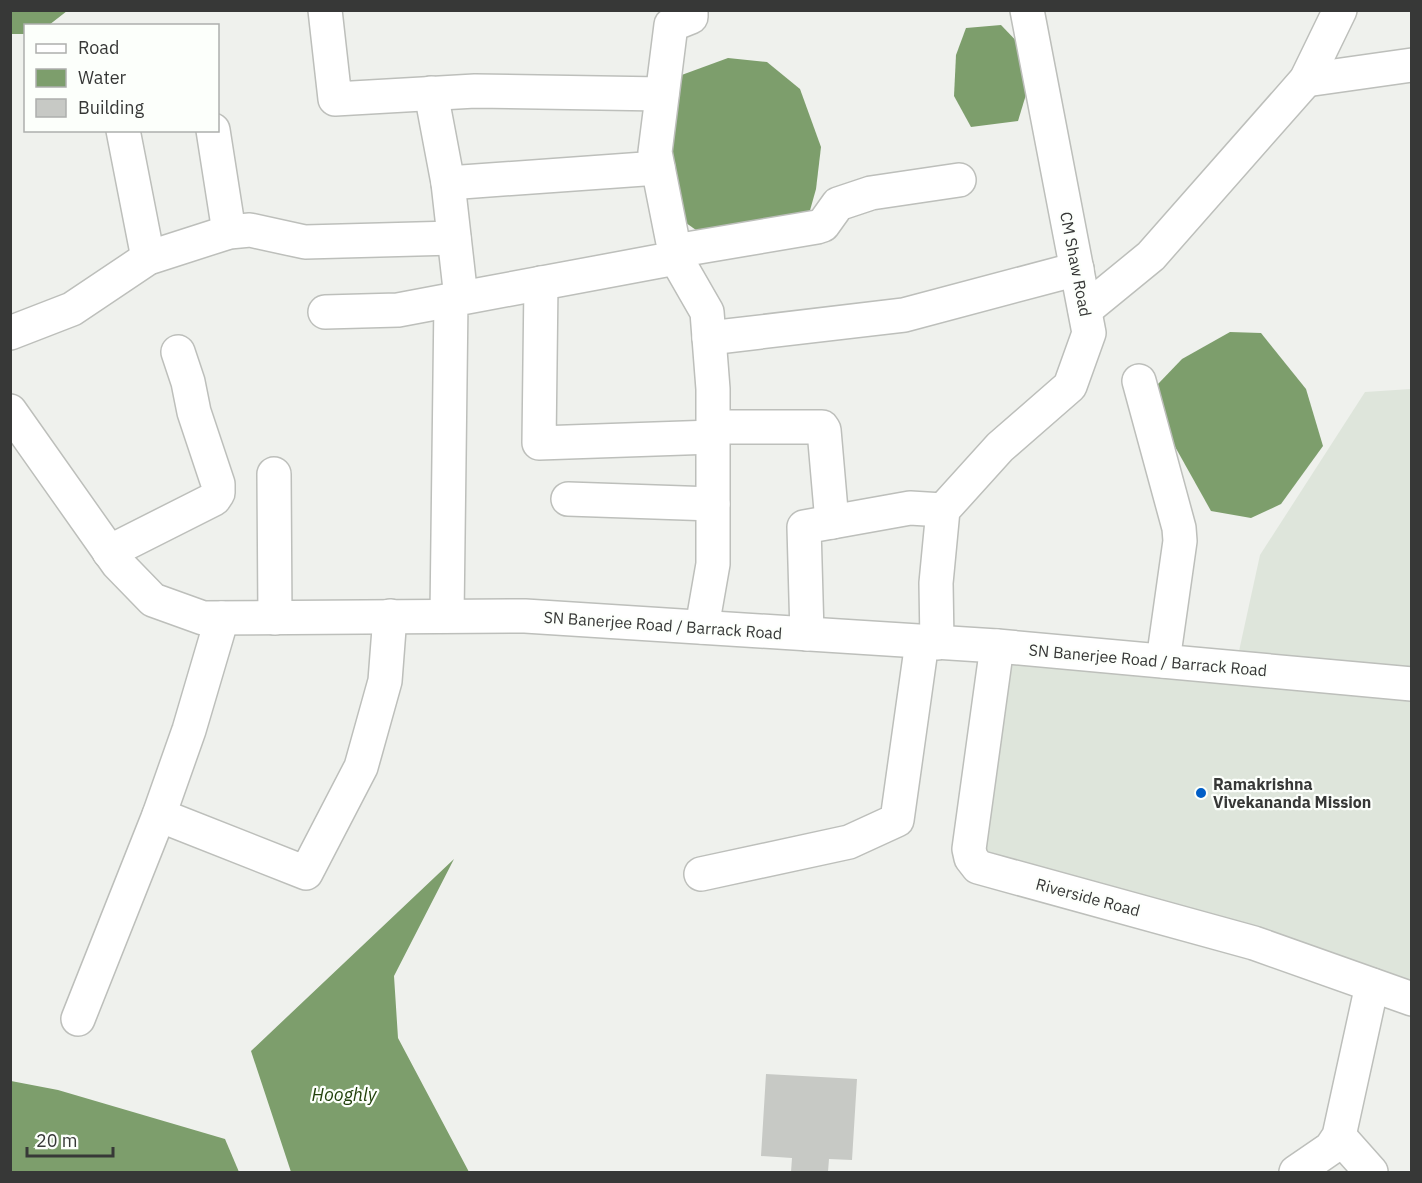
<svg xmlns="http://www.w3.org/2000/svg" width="1422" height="1183" viewBox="0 0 1422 1183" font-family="'IBM Plex Sans',sans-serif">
<rect width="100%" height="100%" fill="#eff1ed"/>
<!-- built -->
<g fill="#dee5db">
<path d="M1411 389V668L1239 651 1260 555 1365 392Z"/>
<path d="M1014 656 1411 696V983L994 860 984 847 997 753Z"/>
</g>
<!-- water -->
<g fill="#7d9e6c">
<path d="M11 10H67V11L49 25 26 26 25 34H11Z"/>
<path d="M1001 25 1023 48 1028 88 1018 121 971 127 954 96 956 55 966 28Z"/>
<path d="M728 58 767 62 800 89 821 147 816 189 807 221 709 239 676 216 663 144 668 80Z"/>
<path d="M1230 332 1261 333 1306 389 1323 446 1281 504 1251 518 1211 511 1159 418 1158 384 1182 359Z"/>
<path d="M454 859 394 976 398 1038 469 1172H291L251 1051Z"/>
<path d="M11 1081 58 1090 225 1139 239 1172H11Z"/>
</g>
<!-- building -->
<path fill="#c7c9c5" d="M766 1074 857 1079 852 1160 829 1159 828 1172H791L792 1158 761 1156Z"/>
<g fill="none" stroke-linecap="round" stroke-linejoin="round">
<!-- minor casing -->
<g stroke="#bdbfbb" stroke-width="36">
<g id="minor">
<path d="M325 10 335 99 475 91 662 94"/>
<path d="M1306 80 1412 65"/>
<path d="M431 93 448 183 461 298"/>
<path d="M123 130 148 258"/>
<path d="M213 130 229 232"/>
<path d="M448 183 658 168"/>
<path d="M675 251 817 227 823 225 838 204 871 193 959 180"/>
<path d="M676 258 707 312 713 389V564L702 627"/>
<path d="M541 283 539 443 713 437"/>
<path d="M1085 310 1151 256 1306 80 1340 10"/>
<path d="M325 312 398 310 451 300"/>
<path d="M10 333 72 309 148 258 229 232 250 230 305 242 454 238"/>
<path d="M709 338 904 315 1077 269"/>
<path d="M1139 381 1179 528 1180 541 1163 661"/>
<path d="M10 411 118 564 153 600 203 618 525 616 997 646 1412 684"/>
<path d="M713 427H822L824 430 832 522"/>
<path d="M274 474 275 618"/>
<path d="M568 499 713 504"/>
<path d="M109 552 214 499 218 493V484L194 412 188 382 178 352"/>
<path d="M447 616 451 300 676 258 655 152 671 25 691 17V10"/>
<path d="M807 634 804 527 910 508 943 510"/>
<path d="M937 643 936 583 943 510 1000 447 1070 386 1089 333 1027 10"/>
<path d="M997 646 969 849 971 858 978 867 1254 943 1412 999"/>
<path d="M159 815 306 873 361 767 385 681 390 616"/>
<path d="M701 874 849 842 897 820 922 642"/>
<path d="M78 1019 159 815 189 730 222 618"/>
<path d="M1339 1136 1371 1172"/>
<path d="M1296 1172 1331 1148 1339 1136 1372 985"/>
</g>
</g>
<!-- minor -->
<use href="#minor" stroke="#fff" stroke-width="33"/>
</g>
<!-- markers -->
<circle fill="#005ec7" stroke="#fcfffb" stroke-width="2" cx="1201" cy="793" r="6"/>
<g text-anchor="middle" stroke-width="4.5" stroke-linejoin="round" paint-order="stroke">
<!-- street labels -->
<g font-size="16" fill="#373837" stroke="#fcfffb">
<text transform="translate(1076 264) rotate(79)" y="6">CM Shaw Road</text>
<text transform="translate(663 625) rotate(4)" y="6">SN Banerjee Road / Barrack Road</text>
<text transform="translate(1148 660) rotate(5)" y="6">SN Banerjee Road / Barrack Road</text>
<text transform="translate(1088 897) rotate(15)" y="6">Riverside Road</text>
</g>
<!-- poi labels -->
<g font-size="16" font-weight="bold" fill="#373837" stroke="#fcfffb" text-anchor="start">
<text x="1213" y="790">Ramakrishna<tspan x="1213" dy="18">Vivekananda Mission</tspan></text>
</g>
<!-- water labels -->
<g font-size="18" font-style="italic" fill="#22410b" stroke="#fcfffb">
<text x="344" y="1101">Hooghly</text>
</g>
</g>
<!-- border -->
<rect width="1422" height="1183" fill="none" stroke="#373837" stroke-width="24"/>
<!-- legend -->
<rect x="24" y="24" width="195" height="108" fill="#fcfffb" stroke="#adafad" stroke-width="1.5"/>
<rect x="36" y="44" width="30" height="9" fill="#ffffff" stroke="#adafad" stroke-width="1.5"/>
<text x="78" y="54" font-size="18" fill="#373837">Road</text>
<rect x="36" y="69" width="30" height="18" fill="#7d9e6c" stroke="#adafad" stroke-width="1.5"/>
<text x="78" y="84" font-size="18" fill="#373837">Water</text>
<rect x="36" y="99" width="30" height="18" fill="#c7c9c5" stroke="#adafad" stroke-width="1.5"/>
<text x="78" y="114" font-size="18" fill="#373837">Building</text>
<!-- scale -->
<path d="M27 1147v9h86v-9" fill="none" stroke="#373837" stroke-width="3"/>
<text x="36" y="1147" font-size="18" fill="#373837" stroke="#fcfffb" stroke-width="4.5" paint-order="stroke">20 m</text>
</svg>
